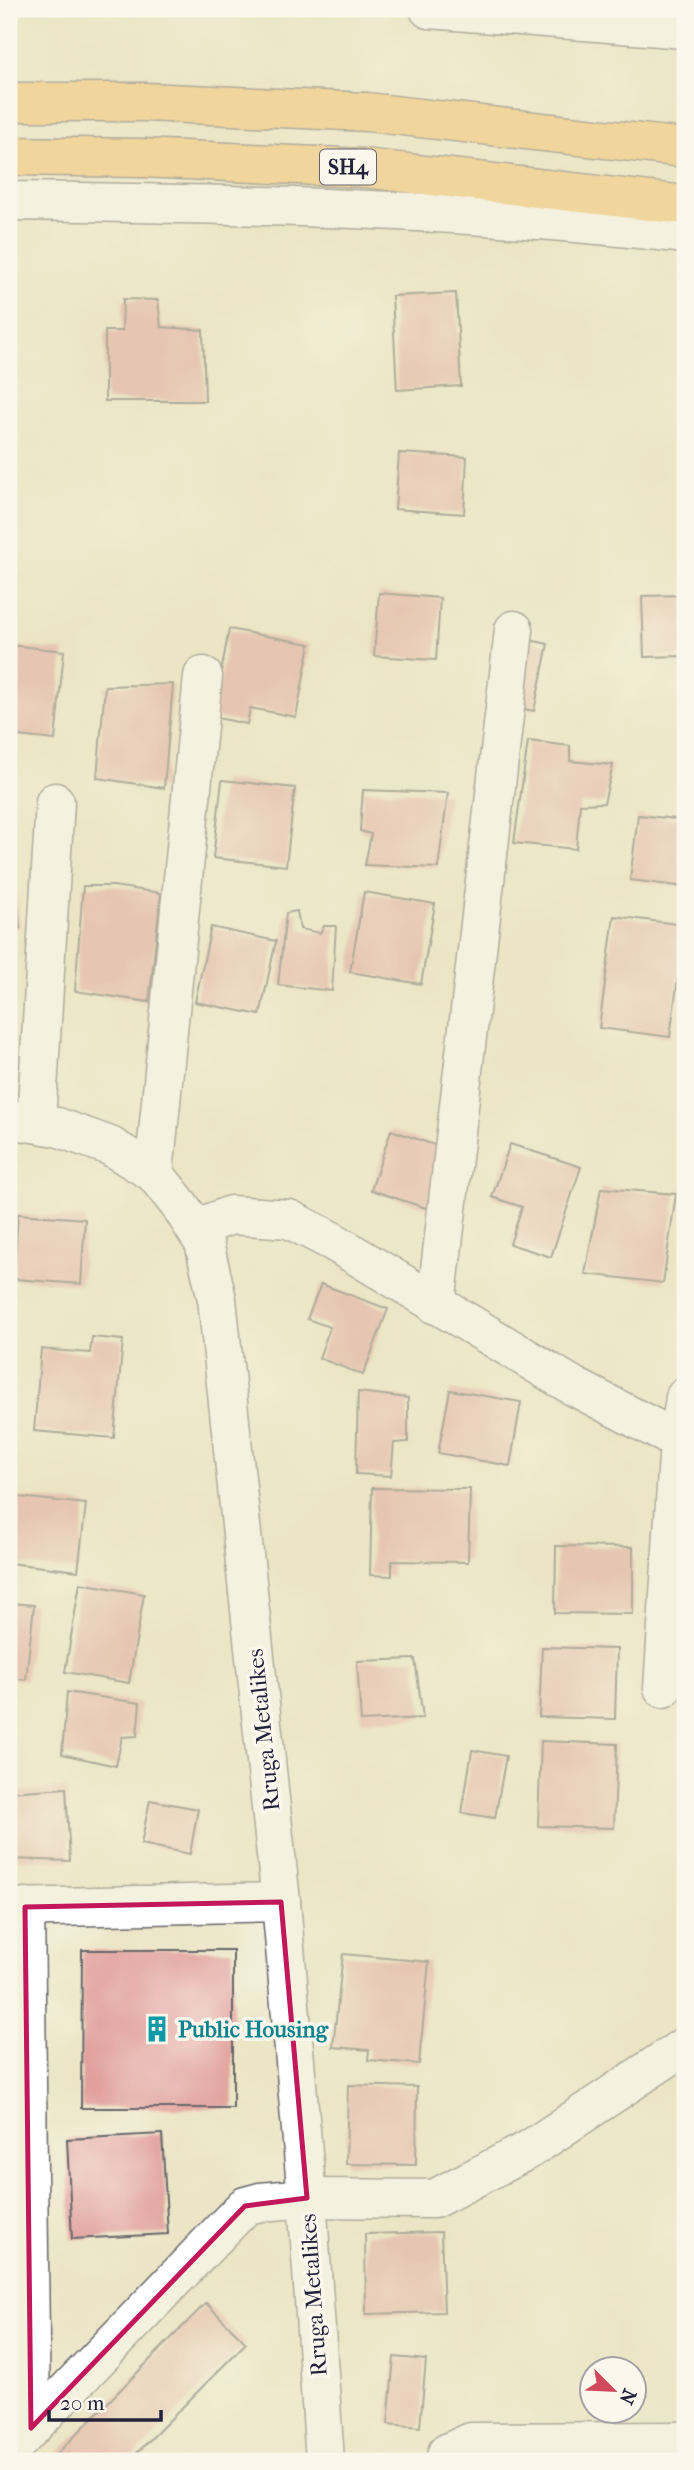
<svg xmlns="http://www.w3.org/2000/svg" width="694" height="2470" viewBox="0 0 694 2470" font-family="'IM FELL French Canon',serif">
<rect width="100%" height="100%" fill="#fbf7ec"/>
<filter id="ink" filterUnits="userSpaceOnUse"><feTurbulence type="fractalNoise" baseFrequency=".0143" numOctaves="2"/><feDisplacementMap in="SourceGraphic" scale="14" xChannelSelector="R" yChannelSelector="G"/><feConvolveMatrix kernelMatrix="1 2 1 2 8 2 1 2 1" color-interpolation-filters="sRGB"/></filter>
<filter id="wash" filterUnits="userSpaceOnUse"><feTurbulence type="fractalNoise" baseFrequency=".00686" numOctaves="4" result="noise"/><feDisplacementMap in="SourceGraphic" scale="28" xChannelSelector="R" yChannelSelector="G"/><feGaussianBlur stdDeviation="1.57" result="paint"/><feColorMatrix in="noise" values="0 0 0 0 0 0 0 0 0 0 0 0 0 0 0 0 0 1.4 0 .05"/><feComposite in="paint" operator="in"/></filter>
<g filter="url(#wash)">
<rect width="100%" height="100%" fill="#ebe5c5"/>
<g id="blocks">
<!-- building -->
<g fill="#e1a09c">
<path d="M456 293 461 386 397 390 392 296Z"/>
<path d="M123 299 158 300 161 327 203 330 205 401H105V331H122Z"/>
<path d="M399 453 467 457 464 514 395 509Z"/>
<path d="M379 593 440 598 436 660 374 656Z"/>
<path d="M685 595V656L644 657 642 596Z"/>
<path d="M229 629 310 644 296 717 250 708 247 724 213 717Z"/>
<path d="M525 639 548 644 534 711 510 706Z"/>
<path d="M9 645 64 651 55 740 9 735Z"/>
<path d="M173 684 164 788 97 778 105 686Z"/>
<path d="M528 741 570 746V761L613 765 604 803 580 804 576 849 514 843Z"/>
<path d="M222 780 295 788 286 866 213 858Z"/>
<path d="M363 790 448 793 438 868 365 865 371 834 360 831Z"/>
<path d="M638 815 685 820V887L630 880Z"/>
<path d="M9 848H13L20 928 9 929Z"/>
<path d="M83 886H113L161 893 149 1002 75 991Z"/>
<path d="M364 892 435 904 421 984 350 972Z"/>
<path d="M297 911 300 929 320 933 324 926H336L332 991 278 985 286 913Z"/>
<path d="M614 916 685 925 670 1037 599 1028Z"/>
<path d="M211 927 276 941 260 1015 195 1002Z"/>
<path d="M391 1130 446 1149 426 1208 371 1190Z"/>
<path d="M510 1144 581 1167 551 1257 510 1244 522 1207 492 1197Z"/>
<path d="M601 1188 676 1194 663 1283 585 1274Z"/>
<path d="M18 1214 85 1219 81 1284 14 1279Z"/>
<path d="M321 1284 388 1309 363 1375 319 1358 330 1327 307 1319Z"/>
<path d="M92 1337 123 1340 114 1438 34 1431 41 1349 90 1353Z"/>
<path d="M450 1390 521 1402 510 1466 438 1453Z"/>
<path d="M358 1392 408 1398V1442L394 1443 391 1476 356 1474Z"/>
<path d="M372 1488 470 1489 468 1562 392 1561V1576L370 1575Z"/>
<path d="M9 1496 86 1504 78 1571 9 1563Z"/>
<path d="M556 1546 633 1547V1614L555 1613Z"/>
<path d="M80 1583 144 1594 129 1683 65 1672Z"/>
<path d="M9 1603 34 1605 26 1680 9 1678Z"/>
<path d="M542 1647 617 1649 615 1719 539 1717Z"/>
<path d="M415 1659 423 1718 361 1721 357 1661Z"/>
<path d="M67 1692 140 1703 137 1736 122 1737 116 1766 62 1754Z"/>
<path d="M541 1741 617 1744 614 1828 538 1826Z"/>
<path d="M472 1750 506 1756 495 1818 462 1813Z"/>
<path d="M66 1788 70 1861 9 1859V1792Z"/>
<path d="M150 1800 198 1809 190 1854 141 1844Z"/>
<path d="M82 1950H233V2108H81Z"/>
<path d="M343 1954 429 1962 419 2064 368 2060 369 2050 333 2047Z"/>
<path d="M348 2085 417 2087 416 2165 346 2164Z"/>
<path d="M162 2134 168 2234 72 2239 67 2139Z"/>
<path d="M441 2232 444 2312 366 2314 365 2234Z"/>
<path d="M206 2303 246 2343 129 2461H50Z"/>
<path d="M394 2357 426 2360 420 2427 388 2424Z"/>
</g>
</g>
</g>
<g filter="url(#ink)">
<use href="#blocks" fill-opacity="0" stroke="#68666b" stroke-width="2"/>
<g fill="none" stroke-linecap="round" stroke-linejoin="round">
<!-- minor casing -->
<g stroke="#68666b" stroke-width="41">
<g id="minor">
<path d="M429 9 685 29"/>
<path d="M9 201C235 204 461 208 685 234"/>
<path d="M9 1119 57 1127 110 1146 154 1173 181 1207 204 1243 217 1299 281 1902 307 2198 325 2461"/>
<path d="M36 1123 55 802"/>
<path d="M154 1173 203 676"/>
<path d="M195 1229 231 1215 289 1219 332 1241 573 1386 685 1444"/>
<path d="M436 1305 514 630"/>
<path d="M663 1688 679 1441 685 1397"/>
<path d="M25 1907 31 2428"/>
<path d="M9 1908 281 1902"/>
<path d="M9 2451 245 2206 260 2202 307 2198 434 2199 530 2149 685 2046"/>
<path d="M445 2461 447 2453 471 2442 685 2441"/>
</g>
</g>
<!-- highway casing -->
<g stroke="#68666b" stroke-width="41">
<g id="highway">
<path d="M9 102H145L367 112 685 148"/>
<path d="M9 156 140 158 364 168 685 205"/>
</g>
</g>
<!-- minor -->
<use href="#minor" stroke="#fff" stroke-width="38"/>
<!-- highway -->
<use href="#highway" stroke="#f6c06b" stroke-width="38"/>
</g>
</g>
<!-- marked area -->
<path d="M0 0H694V2470H0ZM281 1902 307 2198 245 2206 31 2428 25 1907Z" fill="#ebe5c5" fill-opacity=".55" fill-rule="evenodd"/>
<path fill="none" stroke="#c2185b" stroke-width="5" stroke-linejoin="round" d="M281 1902 307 2198 245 2206 31 2428 25 1907Z"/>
<!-- icons -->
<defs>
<g id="building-bare" transform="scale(2.1)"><path d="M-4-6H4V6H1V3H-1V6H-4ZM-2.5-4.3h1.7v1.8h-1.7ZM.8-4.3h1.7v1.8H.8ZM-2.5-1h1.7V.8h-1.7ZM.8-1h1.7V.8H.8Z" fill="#0f9aa8" stroke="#fbf7ec" stroke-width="2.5" paint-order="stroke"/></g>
</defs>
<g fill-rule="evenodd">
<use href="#building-bare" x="157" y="2029"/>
</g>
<g text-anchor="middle" stroke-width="7" stroke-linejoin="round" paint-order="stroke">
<!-- shield labels -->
<rect fill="#fbf7ec" stroke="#636270" stroke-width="2" x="320" y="149.5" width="56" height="35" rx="5"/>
<g font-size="21" font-weight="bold" fill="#22223b">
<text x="348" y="174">SH4</text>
</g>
<!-- street labels -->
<g font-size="23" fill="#22223b" stroke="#fbf7ec">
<text transform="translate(263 1730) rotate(-96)" y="8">Rruga Metalikes</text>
<text transform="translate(313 2295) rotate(-94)" y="8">Rruga Metalikes</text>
</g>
<!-- culture labels -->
<g font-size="23" font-weight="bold" fill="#0d838f" stroke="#fbf7ec" text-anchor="start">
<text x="178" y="2037">Public Housing</text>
</g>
</g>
<!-- margin -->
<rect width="694" height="2470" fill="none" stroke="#fbf7ec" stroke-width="35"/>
<!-- north arrow -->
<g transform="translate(613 2390) rotate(114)"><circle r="33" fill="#fbf7ec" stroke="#a4a2a5" stroke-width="2"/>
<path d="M0-5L12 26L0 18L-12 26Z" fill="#d1495b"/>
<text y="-10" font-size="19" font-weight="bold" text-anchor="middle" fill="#22223b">N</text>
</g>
<!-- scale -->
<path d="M49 2410v10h112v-10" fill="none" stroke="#22223b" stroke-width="3.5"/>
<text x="60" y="2410" font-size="21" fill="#22223b" stroke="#fbf7ec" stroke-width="5" paint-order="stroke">20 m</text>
</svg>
